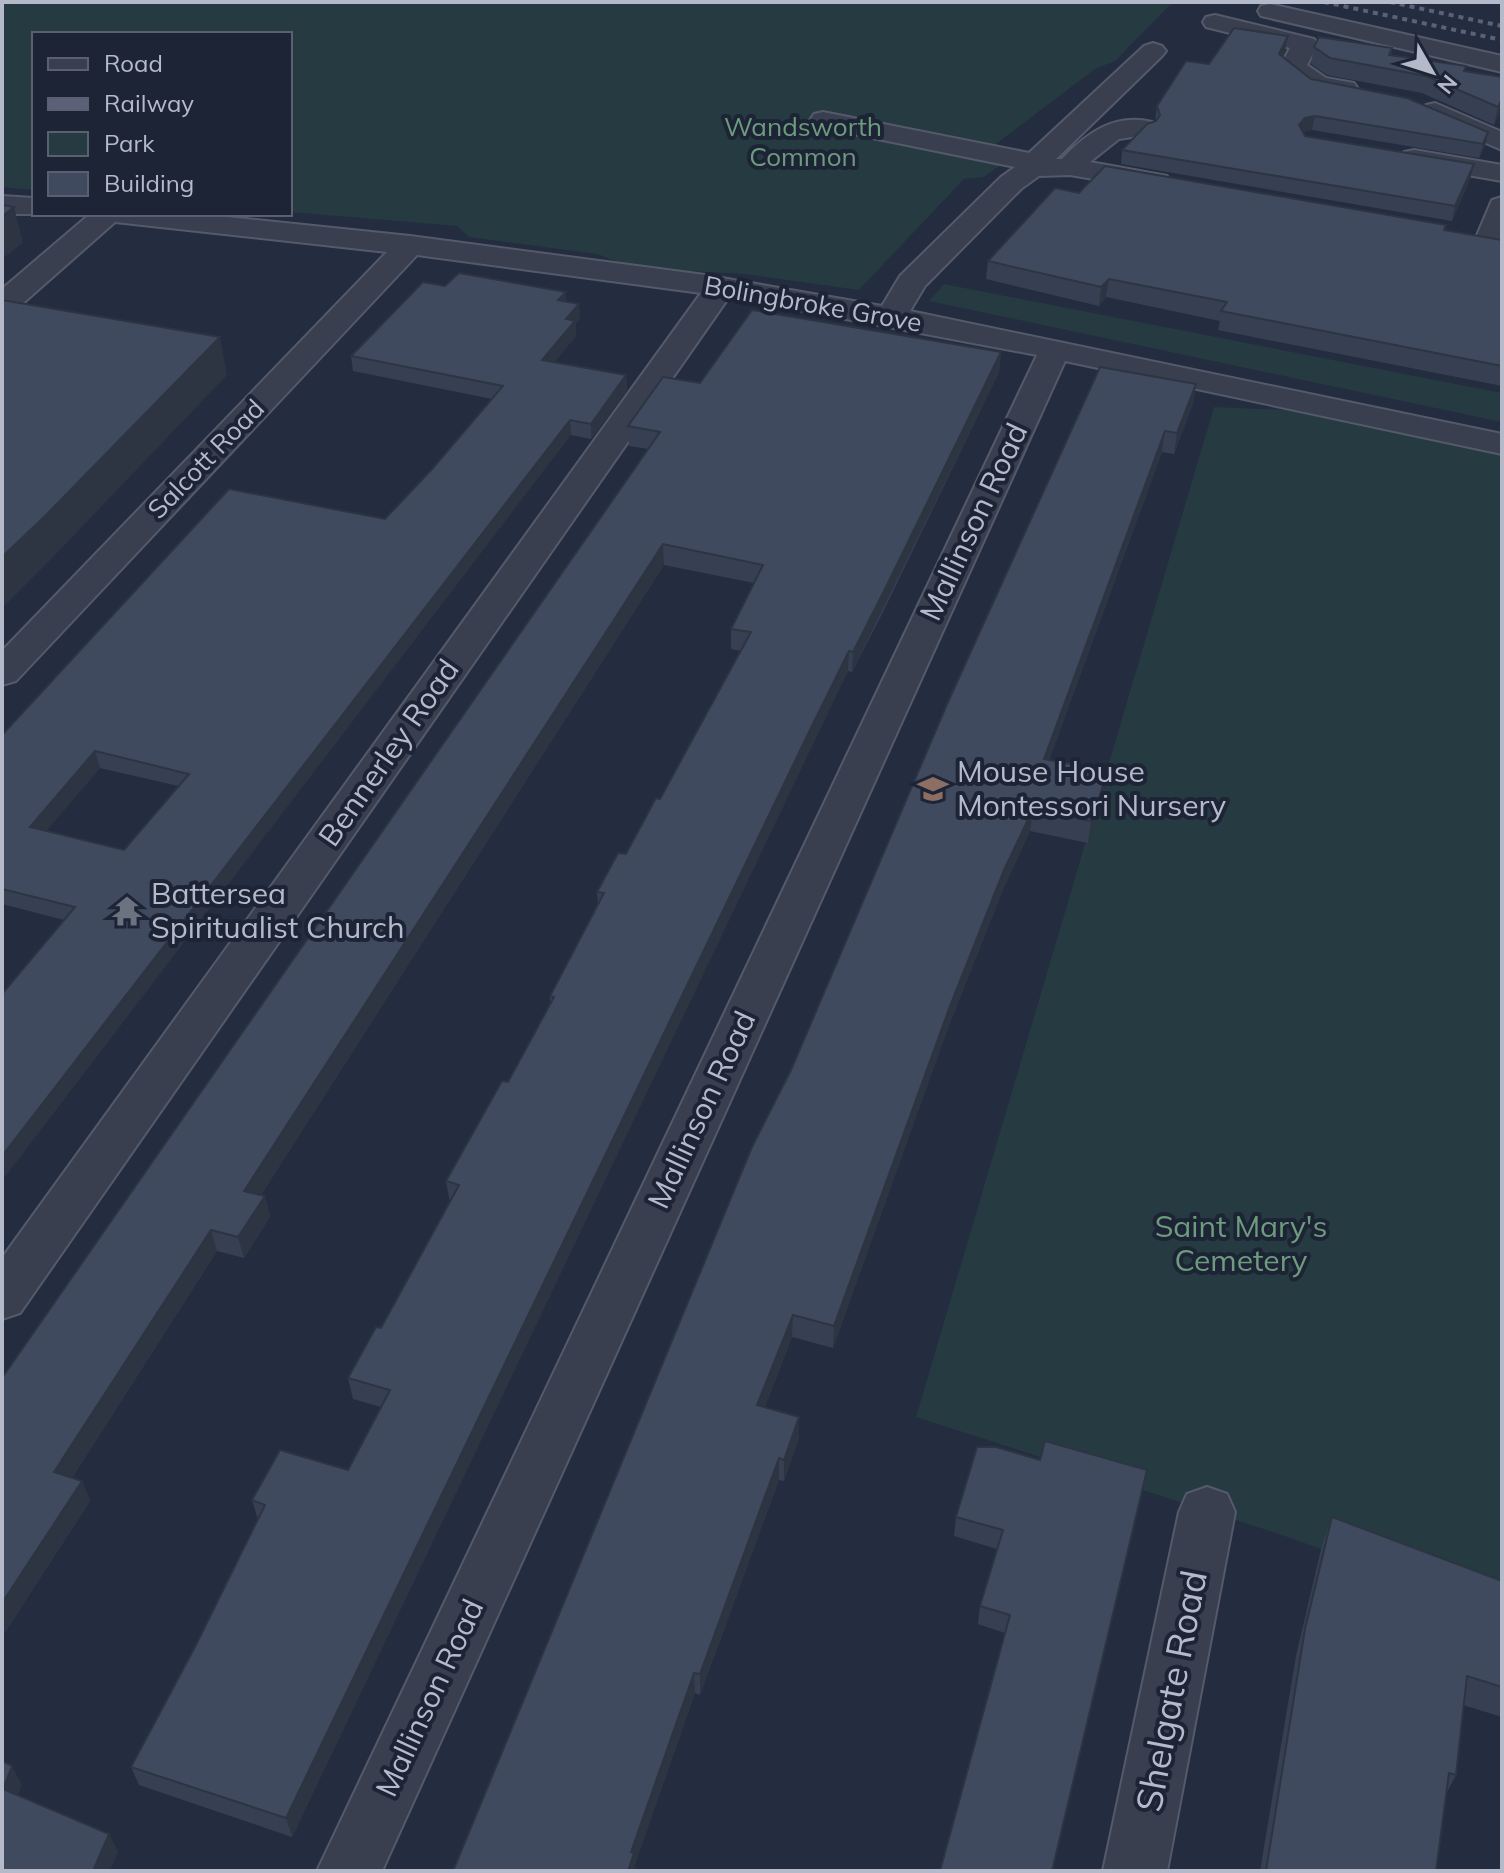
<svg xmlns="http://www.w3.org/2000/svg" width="1504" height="1873" viewBox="0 0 1504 1873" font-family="Mulish,sans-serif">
<rect width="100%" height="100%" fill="#242c40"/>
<!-- green -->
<g fill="#263a41">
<path d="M2 2H1173L1115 61 1095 69 996 144 1018 152 984 177 964 179 859 290 744 274 634 268 597 254 469 237 457 226 290 212V34H34V190L2 187Z"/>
<path d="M944 284 1502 393V422L929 301Z"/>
<path d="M1214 407 1287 410 1502 452V1613L1276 1533 916 1417Z"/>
</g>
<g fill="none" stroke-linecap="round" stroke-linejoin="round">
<!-- minor casing -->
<g stroke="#545a6a" stroke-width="4">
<g id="minor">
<path d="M1270 4 1502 56V72L1261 16 1258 11 1261 6Z"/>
<path d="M1215 15 1314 39 1318 44 1307 65 1326 78 1354 83 1358 89 1354 95C1330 101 1295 88 1280 67L1290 48 1206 27 1203 22 1206 17Z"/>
<path d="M1153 43 1162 46 1166 51 1162 56 1056 159H1062C1087 133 1114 113 1152 122L1156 128 1152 134 1119 139 1090 162 1167 176 1171 182 1167 188 1157 190 1070 175 1039 176 1021 189 925 286 910 311 1502 434V454L1065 361 382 1871H317L1037 355 729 297 20 1313 2 1319V1258L701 293 417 255 16 681 2 685V651L387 252 115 222 13 312 2 314V289L90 214H198L410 236 705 275 882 306 900 276 1001 177 1015 167 814 126 810 120 814 114 823 112 1029 153 1144 46Z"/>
<path d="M1435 103 1502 132V150L1426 117 1422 111 1426 105Z"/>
<path d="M1414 150 1502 165V181L1404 164 1400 158 1404 152Z"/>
<path d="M2 196 34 198V214H40H2Z"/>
<path d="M1502 197V244L1490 249 1480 246 1475 240 1492 200Z"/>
<path d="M1207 1487 1227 1494 1235 1512 1167 1871H1103L1179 1512 1187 1494Z"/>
</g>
</g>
<!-- minor -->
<use href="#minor" fill="#393f4f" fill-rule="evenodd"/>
<!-- rail -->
<g stroke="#5b6277" stroke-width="4" stroke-dasharray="5 5" stroke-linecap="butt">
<path d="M1324 2 1502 40"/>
<path d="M1390 2 1502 26"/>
</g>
</g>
<!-- wall -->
<g fill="#374052" fill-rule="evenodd">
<path d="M1288 36 1285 50 1283 56 1311 79 1488 132 1485 146 1479 158 1312 130 1303 132 1305 136 1474 164 1470 179 1452 221 1121 164 1122 150 1155 122 1157 106 1209 64Z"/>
<path d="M1314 47 1392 48 1391 56 1464 71 1502 77V107L1494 125 1422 93 1327 75 1311 64Z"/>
<path d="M1079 193 1446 225 1445 230 1502 240V386L1218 330 1220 321 1106 297 1099 306 986 279 988 261Z"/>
<path d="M445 286 566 292V302L580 319 576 323V336L554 362 626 375 627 390 591 439 571 435 64 920 2 904V735L385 519 433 468 492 399 353 371 351 356ZM100 768 178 786 124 850 46 831Z"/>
<path d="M1001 352 999 372 883 612 852 672 848 671 807 755 292 1837 139 1785 131 1767 195 1647 258 1520 252 1500 348 1470 381 1407 353 1399 348 1378 381 1328 450 1203 446 1181 508 1082 550 1003V996L598 905 597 892 626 854 660 799 741 651 731 649V629L754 583 664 565 261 1195 265 1196 270 1217 244 1258 217 1251 72 1478 82 1481 90 1501 2 1637V1378L648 449 629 446 628 426 700 383Z"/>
<path d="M1196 384 1193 404 1174 454 1162 452 1049 760 1104 793 1088 843 1030 831 1002 892 948 1028 833 1348 792 1337 765 1407 799 1438 784 1481 779 1480 700 1695 695 1693 635 1864 453 1871 948 702Z"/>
<path d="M1040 1460 1147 1470 1005 1633 978 1624 980 1606 997 1549 954 1536 956 1517Z"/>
<path d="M1332 1517 1502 1581V1717L1463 1705 1456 1775 1446 1794 1436 1871H1260L1296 1656 1322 1545Z"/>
</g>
<!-- shaded-wall -->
<g fill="#2d3442">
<path d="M1288 36 1285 50 1277 68 1279 54Z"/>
<path d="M1502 99V107L1494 125 1498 107Z"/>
<path d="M1315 116 1312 130 1302 132 1299 125 1305 118Z"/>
<path d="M1488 132 1485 146 1479 158 1483 144Z"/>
<path d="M1474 164 1470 179 1452 221 1455 206Z"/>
<path d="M14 207 23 243 2 259V216Z"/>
<path d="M1109 279 1106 297 1099 306 1101 287Z"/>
<path d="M566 292 567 307 558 300Z"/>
<path d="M579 304 580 319 576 323V336L544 375 542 360 566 319Z"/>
<path d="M220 337 227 375 55 555 2 608V557Z"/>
<path d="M1001 352 999 372 852 672 853 652Z"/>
<path d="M626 375 627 390 591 439V424Z"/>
<path d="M1196 384 1193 404 1174 454 1177 433Z"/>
<path d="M570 420 571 435 2 1181V1156Z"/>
<path d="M1165 431 1162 452 1041 781 1044 759Z"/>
<path d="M663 544 664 565 250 1212 244 1191Z"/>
<path d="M849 651 848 671 292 1837 286 1818Z"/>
<path d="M95 751 100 768 35 844 30 827Z"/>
<path d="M1108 771 1104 793 1088 843 1091 821Z"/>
<path d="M1033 809 1030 831 1002 892 948 1028 833 1348 834 1326 950 1006 1004 870Z"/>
<path d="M265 1196 270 1217 244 1258 238 1237Z"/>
<path d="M211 1230 217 1251 63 1492 54 1472Z"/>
<path d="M793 1315 792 1337 757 1427V1405Z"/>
<path d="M799 1417V1438L784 1481V1460Z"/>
<path d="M779 1458V1480L700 1695V1674Z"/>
<path d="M82 1481 90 1501 2 1637V1603Z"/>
<path d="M694 1673 695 1693 635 1864 636 1871H628L631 1852Z"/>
<path d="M12 1766 22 1785 13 1808 3 1789Z"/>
<path d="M109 1834 118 1852 110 1871H93Z"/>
</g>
<!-- building -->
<g fill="#404a5f" stroke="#2d3442" stroke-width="2" fill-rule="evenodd">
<path d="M1234 28 1288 36 1279 54 1311 79 1407 98 1488 132 1483 144 1315 116 1305 118 1299 125 1305 136 1474 164 1455 206 1122 150 1147 124 1156 121 1160 115 1157 106 1186 61 1209 64Z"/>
<path d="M1319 37 1392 48 1389 55 1466 66 1464 71 1502 77V99L1498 107 1426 76 1330 58 1314 47Z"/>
<path d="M1105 166 1446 225 1444 230 1502 240V366L1221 311 1227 302 1109 279 1101 287 988 261 1055 188 1079 193Z"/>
<path d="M2 205 14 207 2 216Z"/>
<path d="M459 273 566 292 558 300 579 304 566 319 575 321 542 360 626 375 591 424 570 420 2 1156V994L75 907 2 889V735L229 489 385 519 433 468 503 386 351 356 423 282 445 286ZM95 751 189 774 124 850 30 827Z"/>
<path d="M2 300 220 337 45 516 2 557Z"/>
<path d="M752 310 1001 352 884 591 853 652 849 651 808 734 286 1818 131 1767 195 1647 265 1505 252 1500 280 1450 348 1470 390 1390 348 1378 376 1327 381 1328 459 1185 446 1181 502 1081 508 1082 554 997 550 996 604 893 597 892 618 853 626 854 656 798 660 799 751 632 731 629 763 565 663 544 244 1191 265 1196 238 1237 211 1230 54 1472 82 1481 2 1603V1378L660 432 628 426 663 377 700 383Z"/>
<path d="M1100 367 1196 384 1177 433 1165 431 1044 759 1108 771 1091 821 1033 809 1004 870 950 1006 834 1326 793 1315 757 1405 799 1417 784 1460 779 1458 700 1674 694 1673 631 1852 634 1853 628 1871H453L752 1147 791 1070 948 702Z"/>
<path d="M1045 1441 1147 1470 1052 1871H940L1010 1615 980 1606 1003 1530 956 1517 977 1447H996L1040 1460Z"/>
<path d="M1332 1517 1502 1581V1687L1467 1676 1456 1775 1449 1773 1436 1871H1266L1305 1629Z"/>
<path d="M2 1761 12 1766 3 1789 109 1834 93 1871H2Z"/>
</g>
<!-- icons -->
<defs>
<g id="school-bare" transform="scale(2.4)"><path d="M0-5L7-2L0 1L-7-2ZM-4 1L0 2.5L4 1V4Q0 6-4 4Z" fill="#8d6e63" stroke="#1d2435" stroke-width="2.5" paint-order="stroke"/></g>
<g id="temple-bare" transform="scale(2.4)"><path d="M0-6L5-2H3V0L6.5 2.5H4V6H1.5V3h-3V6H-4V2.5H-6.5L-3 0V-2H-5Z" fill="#6b7280" stroke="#1d2435" stroke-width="2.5" paint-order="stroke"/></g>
</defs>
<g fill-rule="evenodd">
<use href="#school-bare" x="933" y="789"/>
<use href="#temple-bare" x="127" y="911"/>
</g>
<g text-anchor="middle" stroke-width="8" stroke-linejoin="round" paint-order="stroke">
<!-- far-park labels -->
<g font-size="26" fill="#6c9b7d" stroke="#1d2435">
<text x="803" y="136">Wandsworth<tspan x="803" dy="30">Common</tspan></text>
</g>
<!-- far-street labels -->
<g font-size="26" fill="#b5baca" stroke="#1d2435">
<text transform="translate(813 304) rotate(10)" y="9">Bolingbroke Grove</text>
<text transform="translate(206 459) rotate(-46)" y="9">Salcott Road</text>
</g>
<!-- street labels -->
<g font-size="30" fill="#b5baca" stroke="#1d2435">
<text transform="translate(974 522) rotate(-65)" y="10">Mallinson Road</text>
<text transform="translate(389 753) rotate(-55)" y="10">Bennerley Road</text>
<text transform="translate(702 1110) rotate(-65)" y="10">Mallinson Road</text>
<text transform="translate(430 1698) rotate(-65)" y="10">Mallinson Road</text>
</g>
<!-- poi labels -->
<g font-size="30" fill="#b5baca" stroke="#1d2435" text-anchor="start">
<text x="957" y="782">Mouse House<tspan x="957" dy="34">Montessori Nursery</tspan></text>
<text x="151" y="904">Battersea<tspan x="151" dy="34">Spiritualist Church</tspan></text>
</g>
<!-- park labels -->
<g font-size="30" fill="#6c9b7d" stroke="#1d2435">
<text x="1241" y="1237">Saint Mary's<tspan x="1241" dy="34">Cemetery</tspan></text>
</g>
<!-- near-street labels -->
<g font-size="36" fill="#b5baca" stroke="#1d2435">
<text transform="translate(1171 1691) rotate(-79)" y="13">Shelgate Road</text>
</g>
</g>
<!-- border -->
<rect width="1504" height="1873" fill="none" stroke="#b5baca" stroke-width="8"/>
<!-- legend -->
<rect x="32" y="32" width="260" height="184" fill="#1d2435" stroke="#5a6071" stroke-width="2"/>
<rect x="48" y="58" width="40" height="12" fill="#393f4f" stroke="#5a6071" stroke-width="2"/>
<text x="104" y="72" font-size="24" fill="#b5baca">Road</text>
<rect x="48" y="98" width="40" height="12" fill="#5b6277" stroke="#5a6071" stroke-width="2"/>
<text x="104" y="112" font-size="24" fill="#b5baca">Railway</text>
<rect x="48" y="132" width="40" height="24" fill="#263a41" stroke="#5a6071" stroke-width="2"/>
<text x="104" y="152" font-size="24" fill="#b5baca">Park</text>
<rect x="48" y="172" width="40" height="24" fill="#404a5f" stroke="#5a6071" stroke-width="2"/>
<text x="104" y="192" font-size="24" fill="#b5baca">Building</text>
<!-- north arrow -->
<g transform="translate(1432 72) rotate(129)" stroke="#1d2435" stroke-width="6" paint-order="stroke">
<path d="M0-6L14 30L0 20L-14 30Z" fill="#b5baca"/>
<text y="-12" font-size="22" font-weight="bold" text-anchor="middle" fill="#b5baca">N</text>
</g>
</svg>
